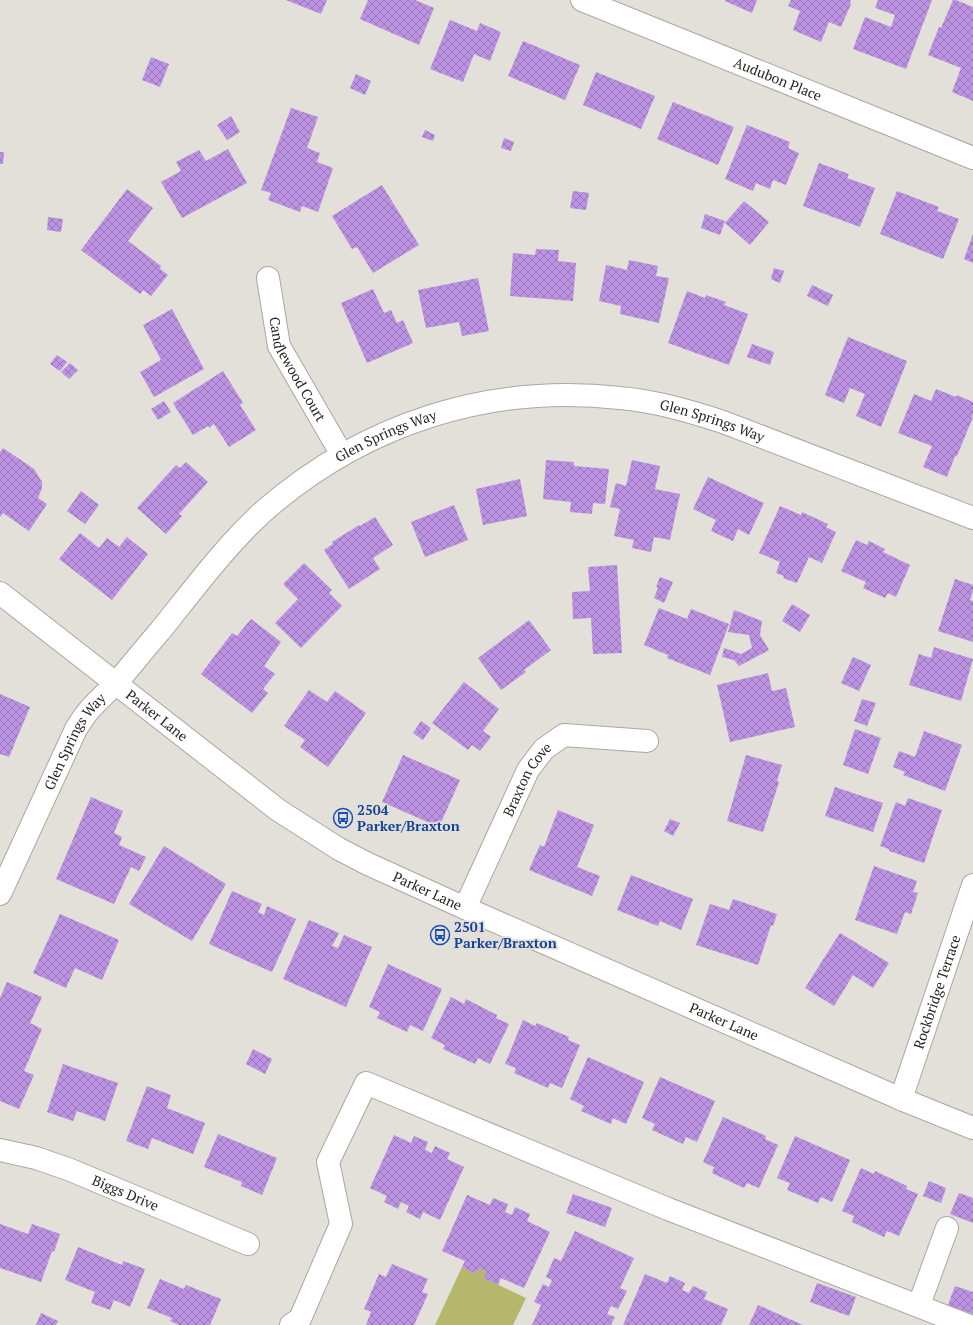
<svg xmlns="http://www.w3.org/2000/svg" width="973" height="1325" viewBox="0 0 973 1325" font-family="'PT Serif',serif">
<defs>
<pattern id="building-cross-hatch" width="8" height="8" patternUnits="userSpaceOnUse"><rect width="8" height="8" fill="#bc93e3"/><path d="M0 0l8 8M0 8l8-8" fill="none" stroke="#9978b8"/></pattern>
</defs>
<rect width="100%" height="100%" fill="#e3dfd9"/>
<!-- park -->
<path fill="#b4b76c" d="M462 1267 476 1274 479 1268 486 1271 484 1278 526 1298 513 1325H435Z"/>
<!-- building -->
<g fill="url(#building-cross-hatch)">
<path d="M286 0H327L321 14Z"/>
<path d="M368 0H415L434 8 419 45 360 19Z"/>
<path d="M725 0H757L752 13 725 1Z"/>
<path d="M791 0H851L850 3 851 4 841 27 829 22 821 42 793 30 800 11 788 6Z"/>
<path d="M878 0H932L906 69 853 49 865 17 891 27 895 15 875 8Z"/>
<path d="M953 0H956L973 7V101L952 92 961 68 928 55 939 27 941 28Z"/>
<path d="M450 20 477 31 480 23 501 32 490 61 474 54 463 82 430 69Z"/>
<path d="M523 41 580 65 565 100 508 76Z"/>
<path d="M151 57 169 64 160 87 142 80Z"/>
<path d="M596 72 655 96 641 129 583 105Z"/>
<path d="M356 74 371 81 365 95 350 88Z"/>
<path d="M673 102 734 127 718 165 657 139Z"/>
<path d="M291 108 318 117 307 148 320 153 317 162 333 168 318 212 302 206 300 212 268 200 271 193 261 190Z"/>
<path d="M231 116 240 132 227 140 217 125Z"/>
<path d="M747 125 790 142 788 148 799 153 786 185 773 180 770 189 756 183 753 191 725 179Z"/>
<path d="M425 130 435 135 433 141 422 137Z"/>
<path d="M504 138 514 142 511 151 501 148Z"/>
<path d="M228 149 247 183 182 218 161 182 181 171 176 162 199 150 206 161Z"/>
<path d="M0 152H4L3 164H0Z"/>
<path d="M819 163 849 174 847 178 875 188 860 227 803 206Z"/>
<path d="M382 185 419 245 373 273 357 247 352 249 332 216Z"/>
<path d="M127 189 153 208 128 241 161 266 160 269 168 275 151 296 143 290 140 294 81 250Z"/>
<path d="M573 191 589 193 586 210 570 208Z"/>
<path d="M897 191 939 207 937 211 959 219 943 259 880 234Z"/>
<path d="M744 201 769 222 750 245 725 223Z"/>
<path d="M705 214 725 221 720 235 701 228Z"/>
<path d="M48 217 63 219 61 232 47 230Z"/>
<path d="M973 234V263L964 259Z"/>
<path d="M536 249 559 250 558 261 576 263 573 301 510 296 513 253 535 255Z"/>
<path d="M629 260 658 266 656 276 669 278 659 323 620 314 621 306 599 301 606 265 627 270Z"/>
<path d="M774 268 784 271 780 283 771 279Z"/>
<path d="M478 278 489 331 462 336 459 322 426 328 418 290Z"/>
<path d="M812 285 833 295 828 306 807 296Z"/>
<path d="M373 289 384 313 391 310 397 323 403 320 413 343 367 363 341 303Z"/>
<path d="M687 291 705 298 706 295 726 302 724 305 748 314 729 365 668 343Z"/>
<path d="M172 309 204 369 154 397 140 372 161 360 143 325Z"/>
<path d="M848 337 907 361 881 427 856 416 865 394 850 388 844 403 825 395Z"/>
<path d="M752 344 774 352 770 365 747 357Z"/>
<path d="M57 355 67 362 60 371 50 364Z"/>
<path d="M70 363 78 370 69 379 61 372Z"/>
<path d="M223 371 243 403 240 405 256 430 229 447 214 424 209 428 208 426 193 435 173 403Z"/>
<path d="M936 389 956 397 957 395 973 402V413L972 417H973L957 456H955L947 477 923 467 932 446 898 433 914 394 931 401Z"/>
<path d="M164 401 171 412 158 420 151 409Z"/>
<path d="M3 448 34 469 42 482V488L38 498 47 504 29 531 3 513 0 517V452Z"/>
<path d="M546 460 574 462V466L609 469 605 504 593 503 592 514 570 512 571 502 543 499Z"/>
<path d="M632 460 660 466 655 489 680 494 670 540 654 537 651 552 632 548 634 540 614 536 620 509 610 507 616 483 626 486Z"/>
<path d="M186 462 208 482 179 514 182 516 166 534 137 508 176 465 180 468Z"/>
<path d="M708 477 764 503 749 535 738 529 733 541 711 531 716 520 693 509Z"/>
<path d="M520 479 527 516 483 525 476 489Z"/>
<path d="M81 491 99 505 85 524 67 511Z"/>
<path d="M454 505 468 540 425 557 411 522Z"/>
<path d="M780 506 801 515 802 512 828 524 826 527 836 532 822 563 809 557 797 583 783 578 784 576 776 573 780 562 759 553Z"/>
<path d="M375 517 393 545 373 558 380 569 349 589 324 550 333 544 332 542 359 525 360 526Z"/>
<path d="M80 533 99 548 107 538 119 547 127 537 148 554 112 600 59 559Z"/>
<path d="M856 540 867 545 869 541 885 549 883 552 910 565 896 597 888 593 885 598 863 588 866 582 841 571Z"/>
<path d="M304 563 332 590 329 593 342 606 301 648 275 623 298 599 283 584Z"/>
<path d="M617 565 622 653 593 654 591 618 573 619 572 592 590 591 588 567Z"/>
<path d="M660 577 673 582 664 603 654 598 658 588 656 587Z"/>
<path d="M955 579 973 585V591L970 600 973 601V642L938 631Z"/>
<path d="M792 604 810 615 800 632 782 621Z"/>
<path d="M659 608 687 619 691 609 729 624 710 675 667 658 668 655 644 645Z"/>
<path d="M734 610 762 621 760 635 769 650 739 666 734 660 722 657 724 648 741 654 752 648 749 635 728 632Z"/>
<path d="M251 619 281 642 264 666 275 674 263 689 268 693 252 713 201 674 232 633 237 636Z"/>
<path d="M529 620 551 650 524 670 526 672 501 690 478 658Z"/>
<path d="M934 647 973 659 961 701 909 685 919 654 931 658Z"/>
<path d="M853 657 871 665 859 691 841 683Z"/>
<path d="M768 673 772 691 786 688 795 727 730 742 717 685Z"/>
<path d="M464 682 499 709 483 731 491 737 480 751 472 745 468 750 432 723Z"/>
<path d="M309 690 327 702 335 691 366 713 328 767 300 747 305 740 284 726Z"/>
<path d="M0 694 30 707 9 757 0 754Z"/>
<path d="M862 699 876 703 867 726 854 721Z"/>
<path d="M421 721 431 728 423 740 413 733Z"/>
<path d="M855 729 881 738 868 774 843 765Z"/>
<path d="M924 731 962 745 945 791 903 775 905 772 893 767 899 751 915 757Z"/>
<path d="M403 755 460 780 439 827 382 802Z"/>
<path d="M746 755 782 765 777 781 779 782 763 832 727 821Z"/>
<path d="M835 787 883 803 873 832 825 816Z"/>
<path d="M91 797 123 811 114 833 122 837 119 845 146 857 139 871 131 867 114 904 56 879Z"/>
<path d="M908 798 942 810 924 863 889 851V849L880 846 896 802 905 806Z"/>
<path d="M558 810 594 825 577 867 600 876 592 896 529 870 540 845 544 847Z"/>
<path d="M670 819 680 823 673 836 664 831Z"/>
<path d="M164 846 226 884 192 941 129 904Z"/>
<path d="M874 866 917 881 913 892 918 893 911 914 905 912 897 934 855 920Z"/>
<path d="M631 875 693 899 681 930 660 921 658 926 617 910Z"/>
<path d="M232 891 262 904 258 912 264 915 267 906 296 919 272 972 209 944Z"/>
<path d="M733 899 777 914 773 926 771 925 758 965 696 945 710 904 729 910Z"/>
<path d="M60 914 119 940 102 980 75 968 66 988 33 973Z"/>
<path d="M309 920 339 933 332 946 338 948 344 935 372 947 346 1007 283 979Z"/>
<path d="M840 933 889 963 873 988 853 975 834 1006 805 988Z"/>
<path d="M388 964 442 989 423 1031 410 1025 407 1032 377 1018 380 1012 369 1007Z"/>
<path d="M7 982 42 997 30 1023 42 1029 24 1071 34 1075 19 1109 0 1101V998Z"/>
<path d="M451 997 464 1004 466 999 497 1015 496 1018 509 1024 490 1064 478 1058 475 1064 443 1049 445 1045 431 1038Z"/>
<path d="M523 1020 535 1026 537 1023 569 1037 568 1040 580 1045 562 1088 550 1083 548 1088 514 1073 516 1068 505 1064Z"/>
<path d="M253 1049 272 1059 265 1074 246 1064Z"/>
<path d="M588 1057 644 1082 626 1124 613 1118 611 1124 581 1111 584 1106 570 1099Z"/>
<path d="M63 1064 118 1083 105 1121 77 1111 73 1121 47 1112Z"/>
<path d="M660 1077 715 1101 697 1142 686 1137 683 1144 652 1130 655 1124 642 1118Z"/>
<path d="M147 1086 171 1095 167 1108 205 1123 193 1154 152 1138 148 1149 126 1141Z"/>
<path d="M723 1117 766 1136 765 1139 778 1145 759 1188 747 1183 744 1188 712 1173 714 1167 703 1162Z"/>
<path d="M218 1134 277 1158 262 1195 241 1186 242 1182 204 1167Z"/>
<path d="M394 1135 411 1143 414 1136 428 1142 425 1150 432 1153 435 1146 450 1153 447 1159 464 1167 440 1220 423 1212 420 1219 406 1212 409 1206 401 1202 398 1209 384 1202 387 1196 370 1188Z"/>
<path d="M795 1136 850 1160 832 1202 821 1197 818 1203 787 1190 790 1183 777 1178Z"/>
<path d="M861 1168 874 1174 875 1171 907 1186 906 1189 918 1194 899 1236 887 1231 884 1237 852 1222 854 1216 842 1211Z"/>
<path d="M929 1181 946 1188 941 1203 923 1196Z"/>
<path d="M959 1193 973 1198V1223L950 1214Z"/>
<path d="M573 1194 612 1208 605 1227 566 1213Z"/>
<path d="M467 1195 490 1205 493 1198 508 1204 505 1212 512 1215 515 1207 530 1214 527 1221 550 1232 524 1288 501 1278 498 1285 484 1278 486 1271 479 1268 476 1274 462 1267 465 1261 442 1251Z"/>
<path d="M0 1224 28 1234 32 1224 60 1234 54 1252 52 1251 41 1282 0 1268Z"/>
<path d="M575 1231 634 1258 620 1288 627 1291 618 1309 611 1306 607 1314 615 1317 611 1325H532L541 1305 534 1302 543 1284 549 1287 552 1280 546 1277 554 1258 561 1261Z"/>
<path d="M78 1247 122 1265 123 1261 145 1269 130 1307 114 1300 110 1310 91 1303 95 1292 65 1280Z"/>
<path d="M392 1264 428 1279 422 1292 428 1294 414 1325H366L371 1312 364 1309 379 1274 386 1277Z"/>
<path d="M645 1274 667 1283 670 1276 685 1283 682 1290 689 1293 693 1286 707 1292 704 1299 728 1309 721 1325H623Z"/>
<path d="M160 1279 184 1289 186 1285 221 1299 210 1325H179L170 1321 172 1318 147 1308Z"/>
<path d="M817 1283 856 1297 849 1316 810 1302Z"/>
<path d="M955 1286 973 1292V1314L948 1305Z"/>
<path d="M758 1305 803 1325H749Z"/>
<path d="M41 1313 58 1321 56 1325H36Z"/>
</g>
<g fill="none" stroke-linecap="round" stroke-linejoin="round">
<!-- minor casing -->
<g stroke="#aaa7a1" stroke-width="24">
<g id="minor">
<path id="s1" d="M582 0 973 158"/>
<path id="s2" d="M268 278 279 346 342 455"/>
<path id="s3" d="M0 593 278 810 339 849 368 864 465 908 901 1099 973 1128"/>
<path id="s4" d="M0 894 76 729C81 721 86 713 92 707 100 698 109 691 117 682 132 665 145 648 160 631 193 590 226 545 265 510 364 424 489 383 620 398 655 401 689 411 723 422L973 518"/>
<path id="s5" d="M465 908 528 770 544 749 564 735 647 741"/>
<path id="s6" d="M901 1099 973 885"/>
<path id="s7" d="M0 1150 36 1158 68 1169 248 1244"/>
<path d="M919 1305 947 1228"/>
<path d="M291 1325 300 1319 341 1224 328 1162 366 1083 668 1209 967 1325"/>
</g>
</g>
<!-- minor -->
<use href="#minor" stroke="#fff" stroke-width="22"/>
</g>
<!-- icons -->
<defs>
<g id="bus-ring" transform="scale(1)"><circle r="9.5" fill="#e3dfd9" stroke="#1a4fb4" stroke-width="1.5"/><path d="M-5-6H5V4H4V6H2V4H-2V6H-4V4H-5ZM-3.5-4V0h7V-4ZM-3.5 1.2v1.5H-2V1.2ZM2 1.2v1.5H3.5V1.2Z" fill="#1a4fb4"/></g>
</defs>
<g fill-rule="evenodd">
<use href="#bus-ring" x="343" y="818"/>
<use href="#bus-ring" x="440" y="935"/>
</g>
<g text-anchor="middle" stroke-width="3.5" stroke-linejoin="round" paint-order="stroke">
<!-- street labels -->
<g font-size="14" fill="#282624" stroke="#e3dfd9">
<text dy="5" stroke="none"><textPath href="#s1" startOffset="211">Audubon Place</textPath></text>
<text dy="5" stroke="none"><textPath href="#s2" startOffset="97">Candlewood Court</textPath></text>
<text dy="5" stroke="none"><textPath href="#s4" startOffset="950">Glen Springs Way</textPath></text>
<text dy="5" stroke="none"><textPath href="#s4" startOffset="614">Glen Springs Way</textPath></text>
<text dy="5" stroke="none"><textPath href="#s3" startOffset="199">Parker Lane</textPath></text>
<text dy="5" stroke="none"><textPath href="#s4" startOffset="170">Glen Springs Way</textPath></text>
<text dy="5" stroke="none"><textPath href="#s5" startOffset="143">Braxton Cove</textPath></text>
<text dy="5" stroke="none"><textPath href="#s3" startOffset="523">Parker Lane</textPath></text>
<text dy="5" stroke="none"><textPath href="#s6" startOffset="113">Rockbridge Terrace</textPath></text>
<text dy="5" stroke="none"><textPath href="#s3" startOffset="847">Parker Lane</textPath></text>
<text dy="5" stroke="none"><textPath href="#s7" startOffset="133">Biggs Drive</textPath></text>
</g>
<!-- transit labels -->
<g font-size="14" font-weight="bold" fill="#164399" stroke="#e3dfd9" text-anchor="start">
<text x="357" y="815">2504<tspan x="357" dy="16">Parker/Braxton</tspan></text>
<text x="454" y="932">2501<tspan x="454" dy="16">Parker/Braxton</tspan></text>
</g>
</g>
</svg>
